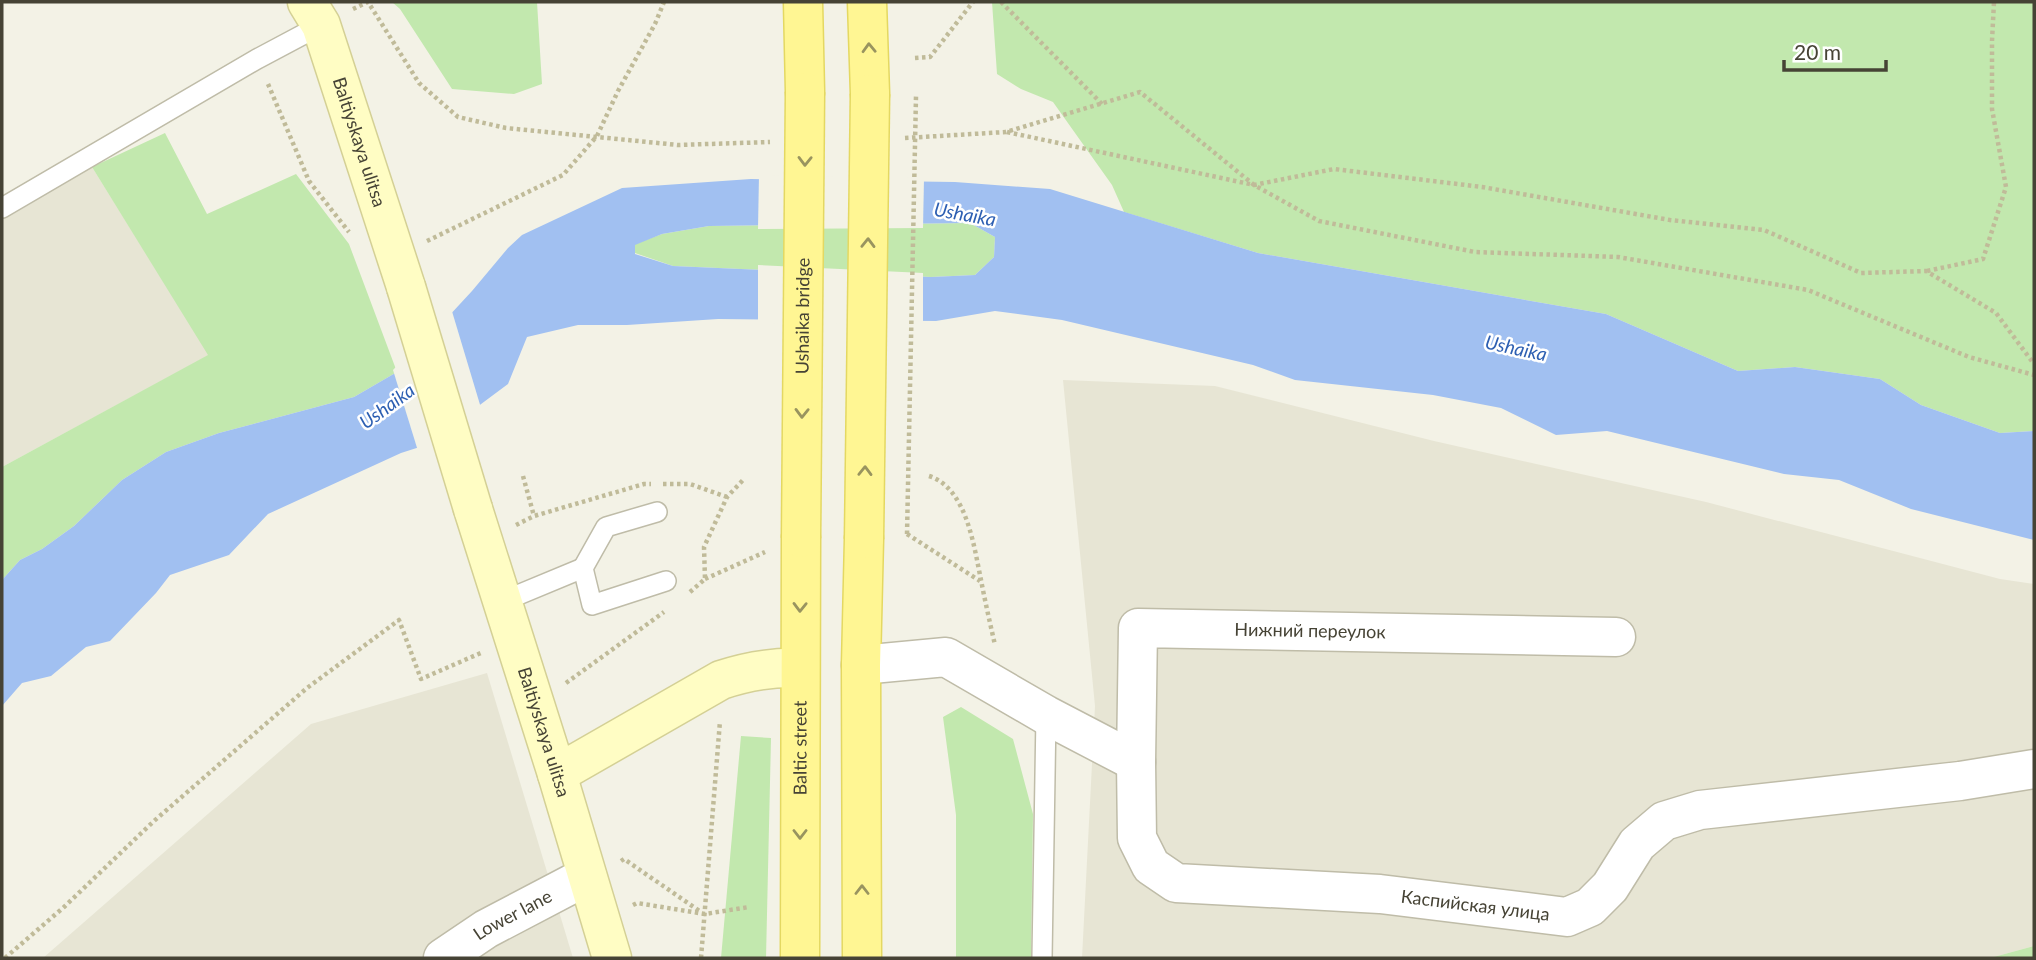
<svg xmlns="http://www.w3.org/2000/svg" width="2036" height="960" viewBox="0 0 2036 960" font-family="Lato,sans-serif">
<rect width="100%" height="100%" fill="#f3f2e6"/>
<!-- residential -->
<g fill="#e7e5d4">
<path d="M92 167 209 355 2 467V193L13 214Z"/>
<path d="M1063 380 1215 386 1434 441 1706 502 2000 579 2034 584V946L1990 958H1082L1095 706Z"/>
<path d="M487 673 573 958H43L311 724Z"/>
</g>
<!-- green -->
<g fill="#c2e8ae">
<path d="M392 2H537L542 84 514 94 452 89 400 9Z"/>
<path d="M992 2H2034V431L2000 433 1921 405 1880 379 1795 367 1738 371 1606 314 1258 253 1124 212 1112 185 1053 102 1021 89 997 74Z"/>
<path d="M165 133 207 214 296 174 349 244 397 372 354 397 219 433 166 452 122 480 74 526 42 549 20 560 2 580V467L208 355 92 167Z"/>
<path d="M970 223 995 237 994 257 975 275 931 277 673 266 635 253V244L662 234 709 226Z"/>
<path d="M961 707 1013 739 1033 814 1031 958H956V815L943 717Z"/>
<path d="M741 736 771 738 766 958H721Z"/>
<path d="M2034 946V958H1990Z"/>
</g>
<!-- water -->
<path fill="#a1c0f1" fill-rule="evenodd" d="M751 179 955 182 1050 189 1258 253 1606 314 1738 371 1795 367 1880 379 1921 405 2000 433 2034 431V540L1911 509 1839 480 1784 474 1607 431 1556 435 1501 408 1433 395 1295 380 1253 365 1062 320 995 311 936 321 718 319 627 325H578L527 337 508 384 426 445 401 453 268 514 229 555 170 575 156 593 110 641 86 647 51 676 22 683 2 706V580L20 560 42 549 74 526 122 480 166 452 219 433 354 397 397 372 472 291 508 248 522 235 622 188ZM970 223 995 237 994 257 975 275 931 277 673 266 635 254V245L662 234 709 226Z"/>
<!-- pier -->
<g fill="#f3f2e6">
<path d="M759 175 924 178 923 228 758 229Z"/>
<path d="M758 265 923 273V325L758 323Z"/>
<path d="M451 308 481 408 428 447 418 451 393 370Z"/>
</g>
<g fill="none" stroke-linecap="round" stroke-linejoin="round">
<!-- lane casing -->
<g stroke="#bfbca8" stroke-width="22">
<g id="lane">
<path d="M2 208 257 59 321 25"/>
<path d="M657 512 606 527 583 568 592 605 666 581"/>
<path d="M501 602 583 568"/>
<path d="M1042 958 1046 715"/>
</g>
</g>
<!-- street casing -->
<g stroke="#bfbca8" stroke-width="41">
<g id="street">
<path id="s1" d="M1616 637 1138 628 1136 762 1137 838 1151 866 1176 883 1380 894 1567 917 1590 907 1610 887 1637 844 1664 821 1700 810 1960 781 2034 769"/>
<path d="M861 665 946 657 1046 715 1136 762"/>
<path id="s2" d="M443 958 486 929 587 876"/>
</g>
</g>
<!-- secondary casing -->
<g stroke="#d4d095" stroke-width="41">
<g id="secondary">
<path id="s3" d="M307 2 321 25 406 287"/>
<path id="s4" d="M473 509 557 774 612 958"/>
<path d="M557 774 721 680C748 671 771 667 799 668"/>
</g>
</g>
<!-- primary casing -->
<g stroke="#e4d862" stroke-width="41">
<g id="primary">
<path d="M803 2 805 92"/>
<path d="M867 2 870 94"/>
<path id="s5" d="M800 958 801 538"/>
<path d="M862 958 861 665 864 539"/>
</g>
</g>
<!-- path -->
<g stroke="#c0bb99" stroke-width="4.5" stroke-dasharray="3.5 3.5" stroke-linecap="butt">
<path d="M1001 2 1102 104"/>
<path d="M353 9 368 2 419 83 458 117 506 128 678 145 770 142"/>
<path d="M915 58 930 57 973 2"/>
<path d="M268 84 309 181 349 232"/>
<path d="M1007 132 1254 185 1334 169 1482 187 1670 220 1764 230 1861 273 1926 271 1996 313 2034 364"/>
<path d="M905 138 1006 132 1140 92 1254 185 1319 221 1475 252 1618 257 1808 290 1969 357 2034 375"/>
<path d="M427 241 563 175 597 136 618 91 655 24 664 2"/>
<path d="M1927 271 1983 259 2006 187 1992 109V41L1994 2"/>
<path d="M523 476 534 516"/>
<path d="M929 476C967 488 974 547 981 580 985 601 990 623 995 645"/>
<path d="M663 484H690L727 497"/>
<path d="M516 525 534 516 644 484H651"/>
<path d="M907 534 980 581"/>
<path d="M705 579 765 552"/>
<path d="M690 592 705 579 704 547 727 497 744 479"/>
<path d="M566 683 664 612"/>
<path d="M621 861 624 859 701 912"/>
<path d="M633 905 637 903 705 914 749 907"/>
<path d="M5 958 64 907 154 821 307 688 399 620 421 679 483 652"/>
<path d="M701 958 720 721"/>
</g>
<!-- lane -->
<use href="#lane" stroke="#fff" stroke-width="19"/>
<!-- street -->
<use href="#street" stroke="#fff" stroke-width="38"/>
<!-- secondary -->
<use href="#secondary" stroke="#fffdc4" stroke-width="38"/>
<!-- primary -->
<use href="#primary" stroke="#fff693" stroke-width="38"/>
<!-- secondary-bridge casing -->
<g stroke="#d4d095" stroke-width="41" stroke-linecap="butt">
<path id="secondary-bridge" d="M406 287 473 509"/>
</g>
<!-- primary-bridge casing -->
<g stroke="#e4d862" stroke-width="41" stroke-linecap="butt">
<g id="primary-bridge">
<path id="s6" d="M801 538 805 92"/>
<path d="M864 539 870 94"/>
</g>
</g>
<!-- path-bridge -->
<path stroke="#c0bb99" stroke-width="4.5" stroke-dasharray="3.5 3.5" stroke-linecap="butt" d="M907 534 916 96"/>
<!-- secondary-bridge -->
<use href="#secondary-bridge" stroke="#fffdc4" stroke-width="38"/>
<!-- primary-bridge -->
<use href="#primary-bridge" stroke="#fff693" stroke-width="38"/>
</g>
<!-- one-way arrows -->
<defs><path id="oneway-chevron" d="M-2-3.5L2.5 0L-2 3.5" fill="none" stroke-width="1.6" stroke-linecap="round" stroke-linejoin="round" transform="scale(1.75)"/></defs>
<g stroke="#99945f">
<use href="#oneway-chevron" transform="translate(869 48) rotate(-92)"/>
<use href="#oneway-chevron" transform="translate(805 161) rotate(91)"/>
<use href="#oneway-chevron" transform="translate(868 243) rotate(-89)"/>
<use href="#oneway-chevron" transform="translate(802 413) rotate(91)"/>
<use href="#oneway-chevron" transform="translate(865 471) rotate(-89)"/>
<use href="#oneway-chevron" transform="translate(800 607) rotate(91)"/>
<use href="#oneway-chevron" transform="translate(800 834) rotate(90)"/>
<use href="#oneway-chevron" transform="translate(862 890) rotate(-90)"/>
</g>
<g text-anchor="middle" stroke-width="5" stroke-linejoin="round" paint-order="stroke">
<!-- street labels -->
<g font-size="18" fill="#464335" stroke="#fff">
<text dy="6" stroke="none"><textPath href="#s3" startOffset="150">Baltiyskaya ulitsa</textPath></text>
<text dy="6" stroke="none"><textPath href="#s6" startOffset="222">Ushaika bridge</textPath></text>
<text transform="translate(1310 631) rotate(1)" y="6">Нижний переулок</text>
<text dy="6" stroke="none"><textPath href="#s4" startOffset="234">Baltiyskaya ulitsa</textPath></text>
<text dy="6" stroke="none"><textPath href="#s5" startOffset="210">Baltic street</textPath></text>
<text dy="6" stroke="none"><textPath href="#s1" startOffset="1050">Каспийская улица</textPath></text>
<text dy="6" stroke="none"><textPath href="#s2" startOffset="82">Lower lane</textPath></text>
</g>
<!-- water labels -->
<g font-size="19" font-style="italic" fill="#2d5fb2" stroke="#fff">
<text transform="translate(965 214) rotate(10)" y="7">Ushaika</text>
<text transform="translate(1516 348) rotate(12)" y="7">Ushaika</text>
<text transform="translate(387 406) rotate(-36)" y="7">Ushaika</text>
</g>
</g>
<!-- border -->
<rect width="2036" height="960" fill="none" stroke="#464335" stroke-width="7"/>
<!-- scale -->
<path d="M1784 60v10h102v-10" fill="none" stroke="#464335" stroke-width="3.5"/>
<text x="1794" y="60" font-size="21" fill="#464335" stroke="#ffffff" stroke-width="5" paint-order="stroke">20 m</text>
</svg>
